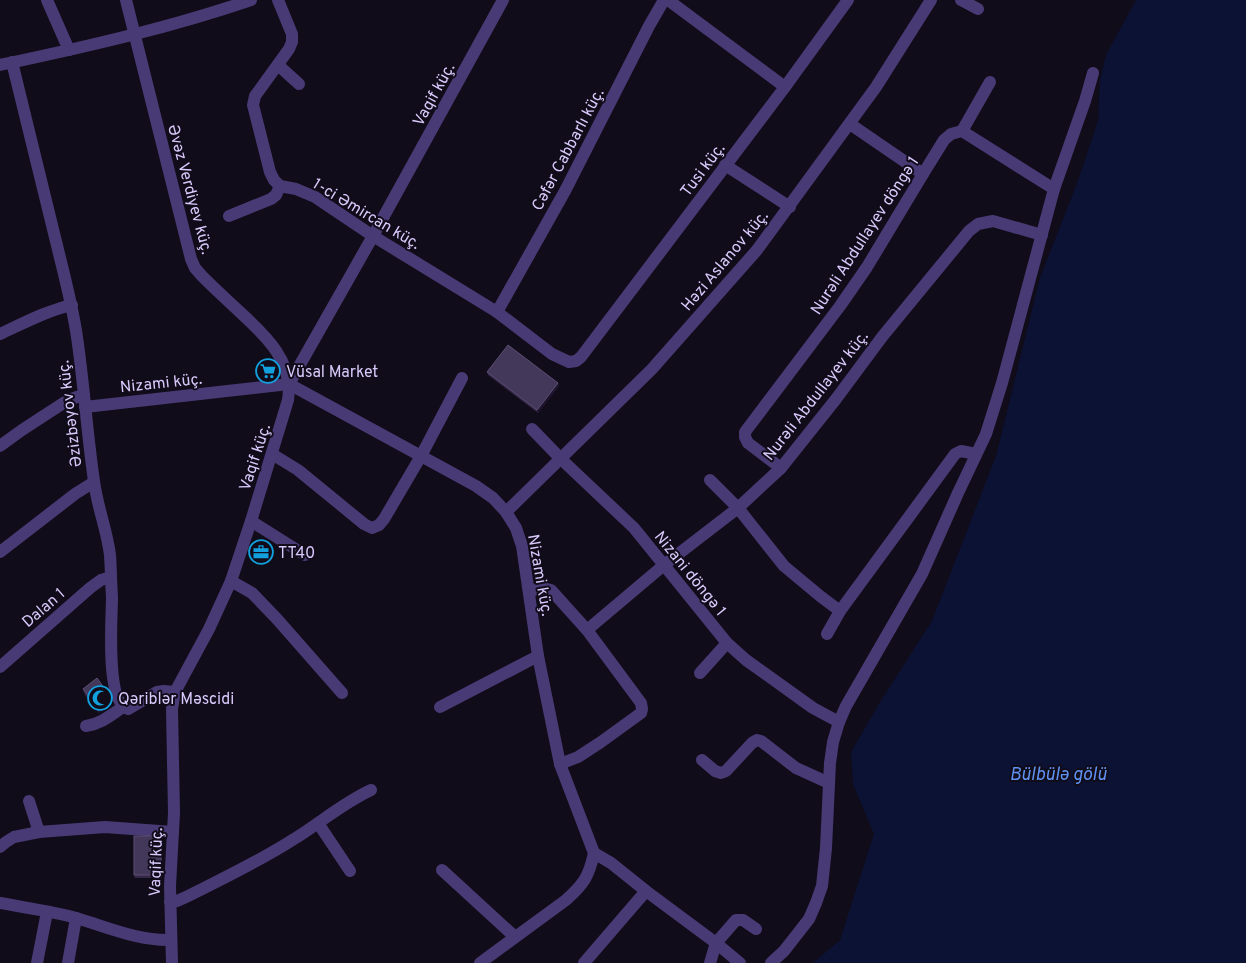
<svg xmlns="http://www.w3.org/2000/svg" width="1246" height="963" viewBox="0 0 1246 963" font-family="Overpass,sans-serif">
<rect width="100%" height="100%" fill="#110c1a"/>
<!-- water -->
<path fill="#0c1233" d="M1136 0H1246V963H813L840 940 874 834 853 784 851 752 880 702 932 621 996 456 1040 278 1079 178 1098 121 1100 80 1106 55Z"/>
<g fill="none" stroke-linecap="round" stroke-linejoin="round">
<!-- minor -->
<g stroke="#483b75" stroke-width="12">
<path d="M47 0 69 50"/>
<path d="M126 0 191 259 195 268 202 276C215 289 228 301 241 313 266 336 294 362 288 400L251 521 231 581 209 629 175 692 172 709 174 813 170 886 172 963"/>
<path d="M278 0 292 34V42L289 49 255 96 253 105 270 172 274 180 280 186 296 189 315 197 373 236 497 312 552 354 569 362 576 361 581 357 785 87 848 0"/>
<path d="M668 0 785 87"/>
<path d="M961 0 978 9"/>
<path d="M12 62 64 274C69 295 74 316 77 337 84 385 87 433 94 481 97 506 107 530 110 555 111 569 111 583 112 597 112 617 105 703 128 709L157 692 164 691 175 692"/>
<path d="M0 65C85 47 169 28 251 0"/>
<path d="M278 65 299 84"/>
<path d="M850 124 923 174"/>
<path d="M962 131 990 82"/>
<path d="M725 165 790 207"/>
<path d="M229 216 271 199 276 195 280 186"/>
<path d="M497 312 565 191 649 26 664 0"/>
<path d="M0 334C24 323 46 311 72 305"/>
<path d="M289 384 373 236 503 0"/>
<path d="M85 407 289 384 476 486 493 498 506 512 516 528 522 546 538 656 560 764 594 853 611 863 646 891 716 943 740 963"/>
<path d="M532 429 561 459 634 528 727 643 746 660 813 708 839 722"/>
<path d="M0 446 22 430 65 402 71 399 83 395"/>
<path d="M272 454 298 470 364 524 372 528 379 525 384 519 421 456 462 378"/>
<path d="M781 468 748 443 745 437V432L840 306 867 267 923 174 944 140 951 134 962 131 1054 189"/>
<path d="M710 480 738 508 784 566 820 596 840 611"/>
<path d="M506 512 652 369 757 250 876 87 931 0"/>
<path d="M251 521 305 555"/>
<path d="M0 552 75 494 94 482"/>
<path d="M231 581 252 593 277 619 342 693"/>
<path d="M530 590 547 589 551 590 587 630 641 703 642 709 641 713 601 742 578 757 560 764"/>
<path d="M587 630 664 565 738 508 781 468 836 399 882 337 969 231 978 224 993 221 1042 235"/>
<path d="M827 634 840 611 955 454 961 451 976 454"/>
<path d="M0 667 90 588 101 580 111 577"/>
<path d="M700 673 727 643"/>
<path d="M440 707 538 656"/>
<path d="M86 726C101 724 111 715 123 707"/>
<path d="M702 760 715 771 721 773 726 771 752 743 757 740 761 741 796 768 829 783"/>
<path d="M29 801 39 832"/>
<path d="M318 823 350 871"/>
<path d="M0 847 6 842 14 837 39 832 105 827 173 832"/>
<path d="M442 870 514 936"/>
<path d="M170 902 177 901 186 897C222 879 260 861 294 839 320 823 343 803 371 790"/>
<path d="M0 903C26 908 52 911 76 918 107 927 138 941 171 940"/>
<path d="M37 963 47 912"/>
<path d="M68 963 76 918"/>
<path d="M480 963 566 900C584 884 589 876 594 853"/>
<path d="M584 963 646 891"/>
<path d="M710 963 716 943 736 920H743L756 929"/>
<path d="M771 963 784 951 809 919 816 903 822 886 826 848 830 763 833 742 839 722 846 706 922 574 958 493 986 434 1002 383 1054 189 1085 101 1093 73"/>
</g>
</g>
<!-- wall -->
<g fill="#332647">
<path d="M487 372 558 383 559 386 538 413 488 375Z"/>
<path d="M83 689 112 704 99 713 85 695Z"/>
<path d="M162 839V878H135L134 875Z"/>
</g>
<!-- shaded-wall -->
<g fill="#1e142d">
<path d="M558 383 559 386 538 413 537 410Z"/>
<path d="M110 698 112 704 99 713 97 707Z"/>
<path d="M161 836 162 839V878L161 875Z"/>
</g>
<!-- building -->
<g fill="#44385a" stroke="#5c4e73">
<path d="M508 345 558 383 537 410 487 372Z"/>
<path d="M97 678 107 692 110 698 97 707 83 689Z"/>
<rect x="134" y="836" width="27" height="39"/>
</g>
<!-- icons -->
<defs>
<g id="supermarket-ring" transform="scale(1.25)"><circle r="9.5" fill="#110c1a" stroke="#12a1de" stroke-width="1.5"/><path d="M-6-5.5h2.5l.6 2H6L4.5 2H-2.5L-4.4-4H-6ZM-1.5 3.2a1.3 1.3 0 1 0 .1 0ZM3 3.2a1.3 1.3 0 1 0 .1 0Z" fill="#12a1de"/></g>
<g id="office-ring" transform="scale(1.25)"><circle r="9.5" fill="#110c1a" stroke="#12a1de" stroke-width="1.5"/><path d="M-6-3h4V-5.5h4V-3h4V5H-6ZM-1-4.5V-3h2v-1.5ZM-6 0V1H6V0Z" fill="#12a1de"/></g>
<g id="mosque-ring" transform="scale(1.25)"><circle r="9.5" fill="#110c1a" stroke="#12a1de" stroke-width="1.5"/><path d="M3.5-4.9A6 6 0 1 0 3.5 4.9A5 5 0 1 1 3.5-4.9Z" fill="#12a1de"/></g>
</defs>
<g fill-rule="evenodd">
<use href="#supermarket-ring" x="268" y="371"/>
<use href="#office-ring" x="261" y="552"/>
<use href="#mosque-ring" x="100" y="698"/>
</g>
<g text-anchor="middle" stroke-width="4" stroke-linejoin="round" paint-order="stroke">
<!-- street labels -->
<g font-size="16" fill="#d9c9fb" stroke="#110c1a">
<text transform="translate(433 94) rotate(-61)" y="6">Vaqif küç.</text>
<text transform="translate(567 149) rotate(-62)" y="6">Cəfər Cabbarlı küç.</text>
<text transform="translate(702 169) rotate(-53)" y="6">Tusi küç.</text>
<text transform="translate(191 189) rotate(75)" y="6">Əvəz Verdiyev küç.</text>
<text transform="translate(367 213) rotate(31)" y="6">1-ci Əmircan küç.</text>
<text transform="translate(864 235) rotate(-57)" y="6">Nurəli Abdullayev döngə 1</text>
<text transform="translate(724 260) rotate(-50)" y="6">Həzi Aslanov küç.</text>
<text transform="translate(161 382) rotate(-6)" y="6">Nizami küç.</text>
<text transform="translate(815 395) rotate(-52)" y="6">Nurəli Abdullayev küç.</text>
<text transform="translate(69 414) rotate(-97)" y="6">Əzizbəyov küç.</text>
<text transform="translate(254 457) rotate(-72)" y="6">Vaqif küç.</text>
<text transform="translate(691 573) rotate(51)" y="6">Nizani döngə 1</text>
<text transform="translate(541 575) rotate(80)" y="6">Nizami küç.</text>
<text transform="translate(43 607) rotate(-41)" y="6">Dalan 1</text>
<text transform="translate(155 862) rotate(-88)" y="6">Vaqif küç.</text>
</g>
<!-- poi labels -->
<g font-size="16" fill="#d9c9fb" stroke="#110c1a" text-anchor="start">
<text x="286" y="377">Vüsal Market</text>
<text x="278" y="558">TT40</text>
<text x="118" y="704">Qəriblər Məscidi</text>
</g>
<!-- water labels -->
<g font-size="18" font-style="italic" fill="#6092f2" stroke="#110c1a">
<text x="1058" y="780">Bülbülə gölü</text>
</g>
</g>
</svg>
